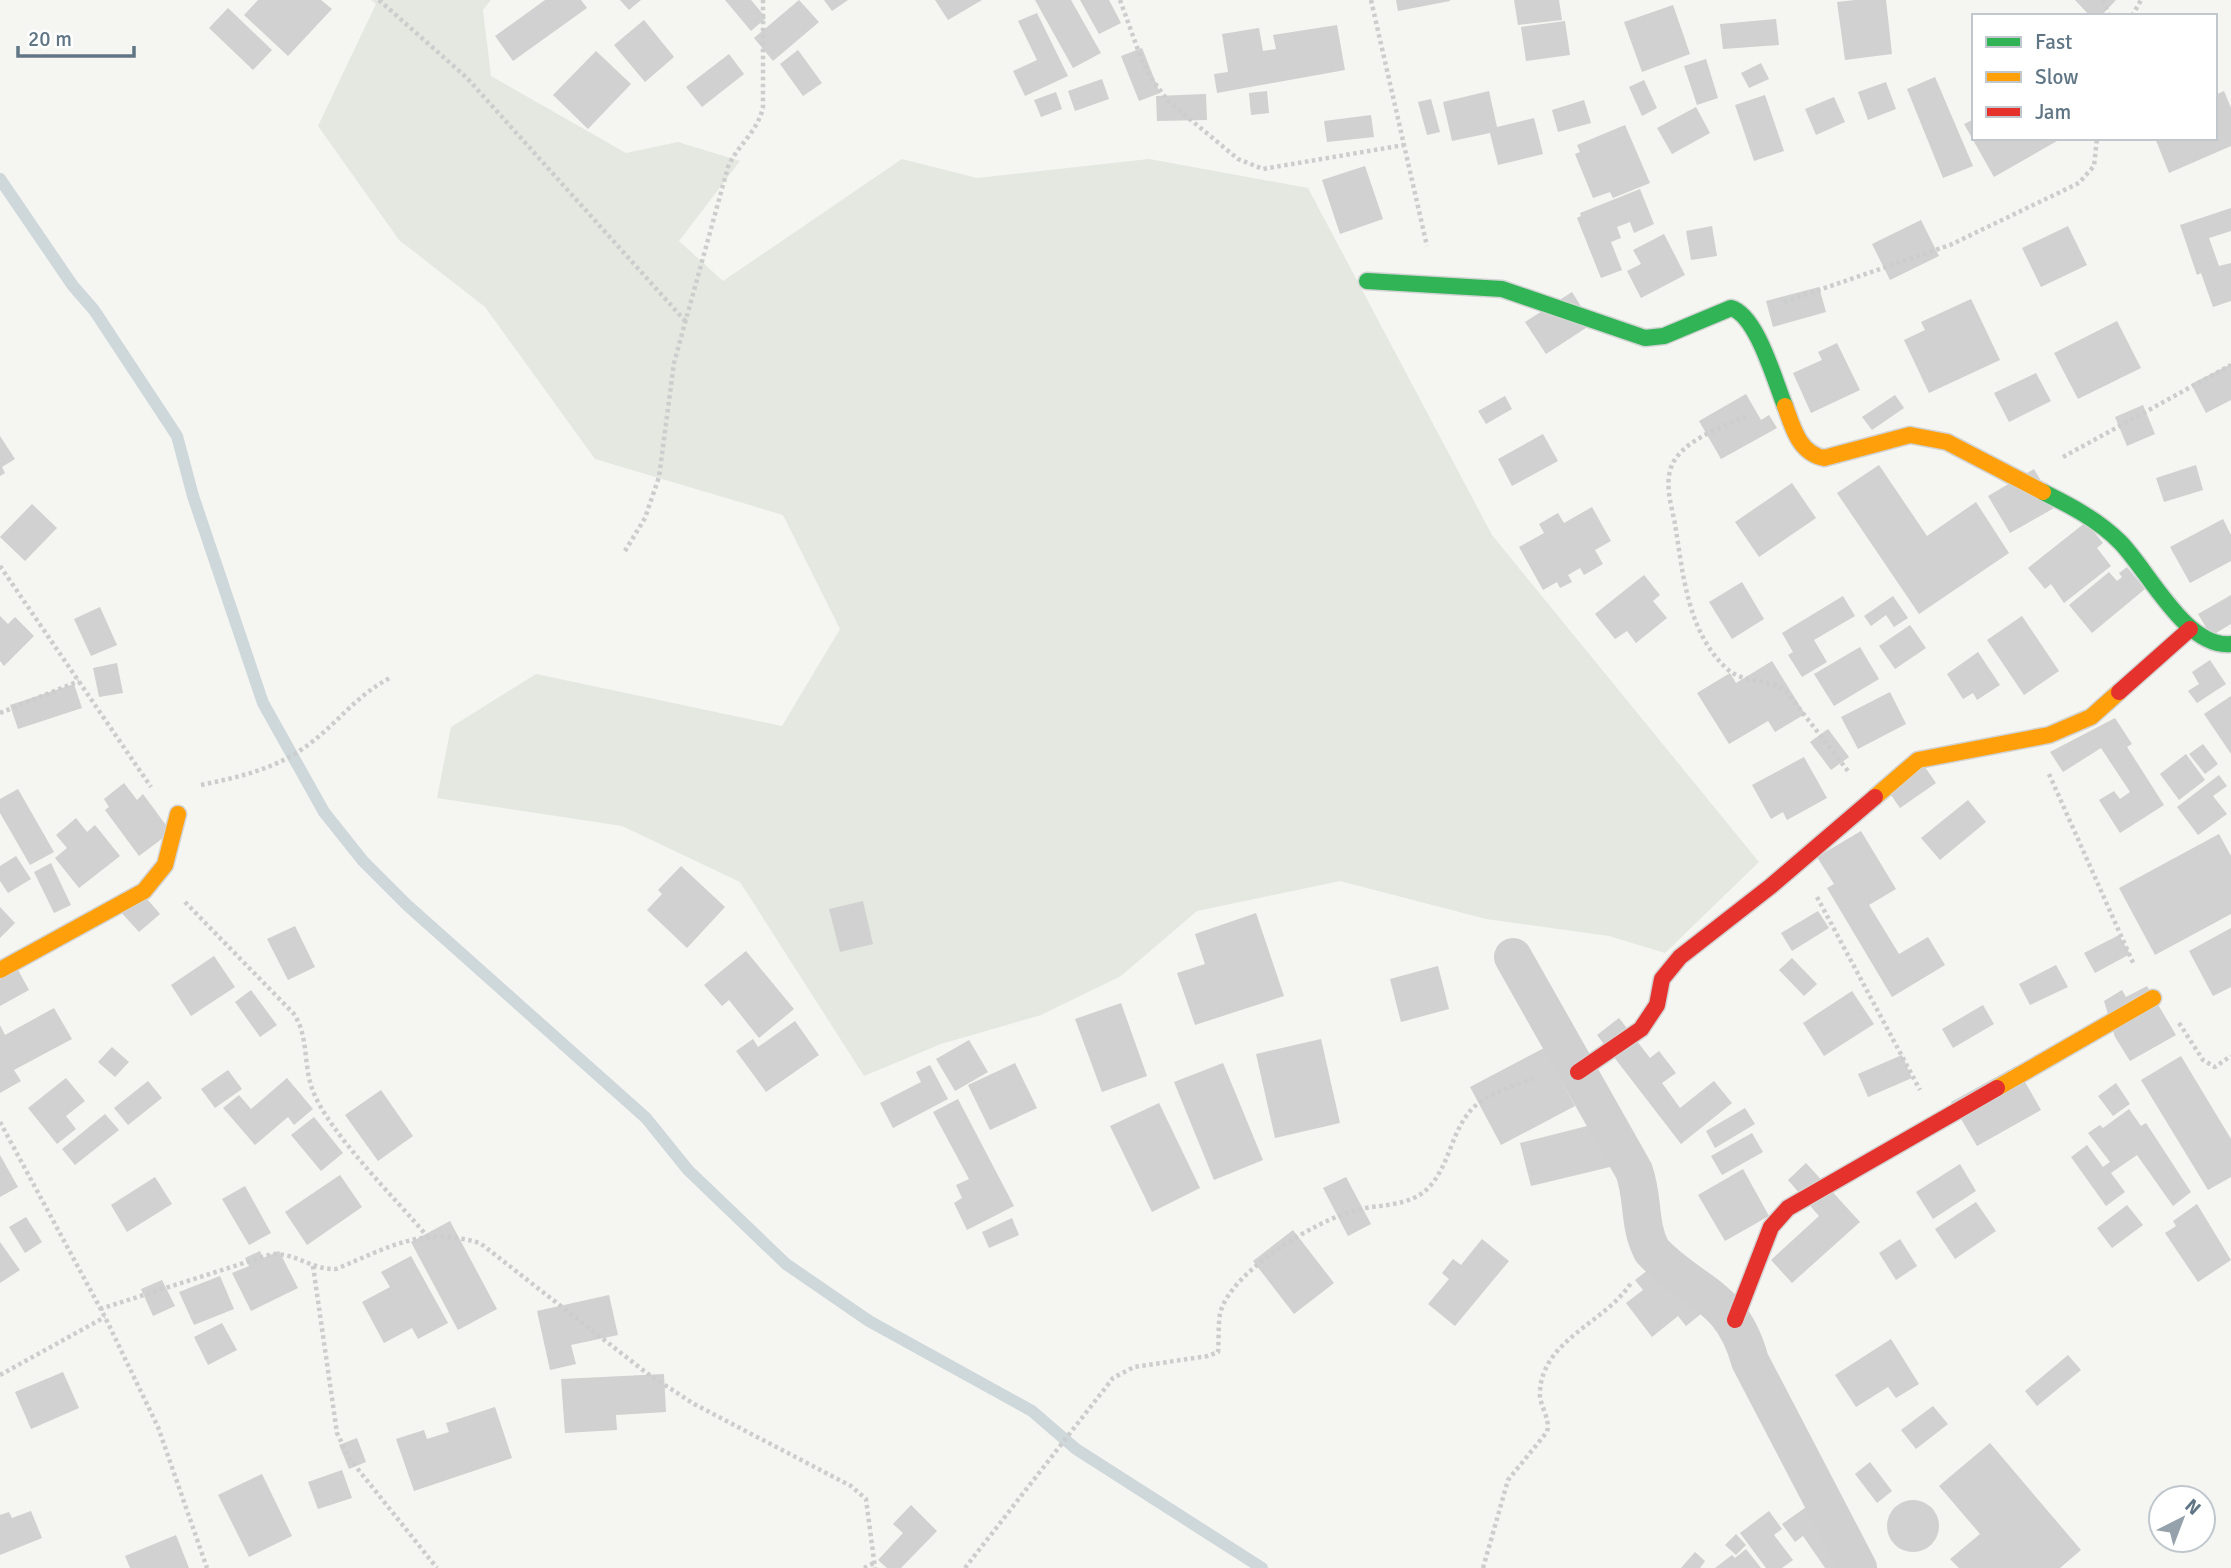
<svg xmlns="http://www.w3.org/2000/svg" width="2231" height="1568" viewBox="0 0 2231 1568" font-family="Signika,sans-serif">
<rect width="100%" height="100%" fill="#f5f5f2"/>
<!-- green -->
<path fill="#e4e8e0" d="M371 0H491L483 10 491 76 626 153 678 142 740 161 679 241 723 281 902 159 977 178 1149 159 1308 188 1492 535 1759 862 1665 953 1609 936 1486 919 1340 881 1197 911 1121 976 1041 1015 941 1044 864 1076 740 882 622 826 437 798 451 727 536 674 782 726 840 629 783 515 595 459 485 307 399 240 318 126 376 4Z"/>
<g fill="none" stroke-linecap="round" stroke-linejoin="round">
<!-- stream -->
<path stroke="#ced7da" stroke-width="12" d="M0 179 73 286 94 310 177 436 193 496 263 703 324 812 363 861 407 905 646 1118 688 1170 786 1264 869 1321 1032 1411 1076 1449 1262 1568"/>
</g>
<!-- building -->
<g fill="#d0d1d0">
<path d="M258 0H321L332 9 288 56 244 15Z"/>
<path d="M545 0H581L587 8 513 61 495 36Z"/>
<path d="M620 0H641L629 10Z"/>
<path d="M725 0H751L766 18 751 31Z"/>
<path d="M799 0 819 22 773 61 754 38Z"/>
<path d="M824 0H848L832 11Z"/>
<path d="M935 0H982L948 20Z"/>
<path d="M1035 0H1071L1101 53 1073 68Z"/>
<path d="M1080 0H1109L1121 23 1099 34Z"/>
<path d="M1396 0H1450V1L1398 11Z"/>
<path d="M1514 0H1559L1562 20 1518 25Z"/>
<path d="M1855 0H1886L1892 54 1845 60 1837 2Z"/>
<path d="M2075 0H2116L2101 16H2090Z"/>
<path d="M1673 5 1690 54 1642 72 1624 22Z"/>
<path d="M228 8 272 50 253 70 209 28Z"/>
<path d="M1037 13 1068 76 1025 96 1013 71 1037 60 1018 21Z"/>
<path d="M1776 19 1779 45 1723 49 1720 24Z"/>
<path d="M644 20 674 57 645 82 614 45Z"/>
<path d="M1565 21 1570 55 1526 61 1521 27Z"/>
<path d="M1337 25 1345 70 1217 93 1214 74 1228 72 1222 34 1259 28 1263 51 1276 49 1273 35Z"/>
<path d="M1142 48 1160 93 1139 101 1121 56Z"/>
<path d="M798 50 822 83 803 96 780 64Z"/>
<path d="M596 51 631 84 588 129 553 95Z"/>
<path d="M729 54 744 74 702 107 686 87Z"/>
<path d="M1706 59 1718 98 1697 105 1684 66Z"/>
<path d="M1761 63 1769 79 1749 88 1741 73Z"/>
<path d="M1935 77 1973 166 1943 178 1907 89Z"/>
<path d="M1102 79 1109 99 1075 111 1068 91Z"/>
<path d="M1644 80 1657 108 1642 116 1629 87Z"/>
<path d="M1886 82 1896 109 1868 120 1858 92Z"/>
<path d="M1267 91 1269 113 1251 115 1249 93Z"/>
<path d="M1489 91 1497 127 1534 118 1543 154 1498 165 1490 133 1452 141 1443 102Z"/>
<path d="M2224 91 2231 108V146L2169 173 2155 138H2215V95Z"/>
<path d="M1056 92 1062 109 1041 117 1034 100Z"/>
<path d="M1206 94 1207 120 1157 121 1156 96Z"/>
<path d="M1765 95 1784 151 1754 161 1735 105Z"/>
<path d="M1834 97 1845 122 1816 135 1805 109Z"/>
<path d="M1431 99 1440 132 1427 135 1418 102Z"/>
<path d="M1584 100 1591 123 1558 132 1552 110Z"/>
<path d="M1696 107 1710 133 1672 154 1657 128Z"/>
<path d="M1371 115 1374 137 1327 142 1324 121Z"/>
<path d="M1974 119V138H2056L2057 141 1994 177 1964 124Z"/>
<path d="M1625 125 1650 183 1613 198 1610 192 1593 198 1575 154 1580 152 1577 145Z"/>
<path d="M1365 166 1383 219 1340 234 1322 180Z"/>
<path d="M1640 189 1654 224 1634 233 1630 222 1617 227 1621 238 1611 242 1622 270 1601 278 1577 218 1581 216 1580 213Z"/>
<path d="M2231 208V231L2209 238 2219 266 2231 263V301L2213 307 2201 273 2197 275 2180 225Z"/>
<path d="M1921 220 1939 256 1890 280 1872 244Z"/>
<path d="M1712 226 1717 256 1691 260 1686 231Z"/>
<path d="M2068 226 2087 265 2041 287 2022 248Z"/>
<path d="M1664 234 1685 275 1641 298 1627 271 1641 264 1633 250Z"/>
<path d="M1819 287 1826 312 1773 327 1766 301Z"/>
<path d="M1572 292 1592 324 1546 354 1525 322Z"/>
<path d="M1971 299 2000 360 1929 393 1904 340 1925 330 1921 322Z"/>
<path d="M2117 321 2141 368 2078 399 2054 353Z"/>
<path d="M1837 343 1860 390 1811 413 1793 373 1822 360 1818 352Z"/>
<path d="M2231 364V400L2206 413 2191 384Z"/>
<path d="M2036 373 2051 401 2009 422 1994 393Z"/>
<path d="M1746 394 1761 420 1769 415 1777 428 1721 459 1699 421Z"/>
<path d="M1895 395 1904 408 1872 430 1862 417Z"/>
<path d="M1505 396 1512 409 1486 424 1478 411Z"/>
<path d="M2143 405 2155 434 2127 446 2115 417Z"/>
<path d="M1543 434 1558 461 1512 486 1498 459Z"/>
<path d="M0 436 15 459 2 467 5 473 0 476Z"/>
<path d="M1879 465 1927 536 1976 502 2009 553 1919 614 1837 493Z"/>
<path d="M2196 465 2203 490 2164 502 2156 478Z"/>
<path d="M2034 469 2056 507 2010 533 1988 496Z"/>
<path d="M1792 483 1816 518 1759 557 1735 522Z"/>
<path d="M32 504 57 528 25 561 0 537Z"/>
<path d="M1592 507 1611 541 1595 550 1603 564 1584 575 1580 568 1568 575 1572 582 1560 588 1557 582 1543 590 1519 547 1544 533 1539 524 1558 513 1564 523Z"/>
<path d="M2223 519 2231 535V561L2190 583 2170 547Z"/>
<path d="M2086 522 2103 543 2097 548 2111 566 2064 603 2051 584 2045 589 2028 568Z"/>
<path d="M2127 567 2145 589 2092 633 2069 605 2109 572 2117 581 2122 577 2119 573Z"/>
<path d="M1644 575 1660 595 1653 601 1667 618 1636 643 1627 631 1615 639 1595 614Z"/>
<path d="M1742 582 1764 619 1732 639 1709 602Z"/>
<path d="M2231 595V624L2211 636 2198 614Z"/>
<path d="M1843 596 1855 616 1814 640 1827 662 1802 677 1788 655 1793 652 1782 633Z"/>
<path d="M1893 596 1908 618 1894 627 1886 615 1871 626 1864 616Z"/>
<path d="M100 607 117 645 91 656 74 619Z"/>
<path d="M0 616 8 624 15 617 34 636 4 666 0 661Z"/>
<path d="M2022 616 2059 671 2024 695 1987 640Z"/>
<path d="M1910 625 1926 648 1895 669 1879 646Z"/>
<path d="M1860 647 1879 679 1834 706 1814 674Z"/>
<path d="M1978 652 2000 685 1977 700 1973 693 1963 699 1947 674Z"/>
<path d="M2210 660 2226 684 2197 703 2188 691 2199 684 2192 672Z"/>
<path d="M1772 661 1805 714 1775 732 1768 721 1729 744 1697 693 1730 673 1736 683Z"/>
<path d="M117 663 123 693 99 697 93 668Z"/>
<path d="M74 684 82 708 18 729 10 705Z"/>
<path d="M1890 692 1906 724 1858 749 1841 717Z"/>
<path d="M2231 696V754L2204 714Z"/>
<path d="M2115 718 2132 744 2127 747 2164 805 2120 833 2099 800 2114 791 2120 799 2130 792 2101 748 2063 772 2050 752Z"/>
<path d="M1828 729 1849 757 1831 770 1810 742Z"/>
<path d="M2203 744 2218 764 2205 774 2189 754Z"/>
<path d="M2186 754 2205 780 2179 800 2160 774Z"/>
<path d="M1804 757 1827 798 1787 820 1783 812 1771 819 1752 785Z"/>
<path d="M1920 760 1936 783 1900 808 1884 785Z"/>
<path d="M2219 775 2227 786 2213 796 2227 814 2198 835 2177 807Z"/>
<path d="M124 783 137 800 143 794 171 832 139 856 105 810 109 807 104 799Z"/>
<path d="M18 789 54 852 30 865 0 813V799Z"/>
<path d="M1968 800 1986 822 1940 860 1921 838Z"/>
<path d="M76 818 87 832 95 825 120 856 79 888 55 858 67 848 56 835Z"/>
<path d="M1861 831 1896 889 1869 905 1899 954 1928 937 1945 965 1892 997 1827 888 1834 884 1817 857Z"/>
<path d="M2219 834 2231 856V914L2155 955 2119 888Z"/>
<path d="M16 856 31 879 8 893 0 881V866Z"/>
<path d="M51 863 71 905 54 913 34 872Z"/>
<path d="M681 866 725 907 687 948 647 910 662 894 658 890Z"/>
<path d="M141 892 160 914 139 932 120 911Z"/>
<path d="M863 901 873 944 840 952 829 909Z"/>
<path d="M0 907 15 923 0 938Z"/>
<path d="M1818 911 1829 928 1792 951 1781 933Z"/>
<path d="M1256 913 1284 996 1195 1025 1177 973 1205 964 1195 934Z"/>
<path d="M295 926 315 967 288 980 267 939Z"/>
<path d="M2231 928V987L2213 996 2189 951Z"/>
<path d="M2119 935 2130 954 2095 973 2084 953Z"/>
<path d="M746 951 794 1009 759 1038 729 1000 722 1006 704 985Z"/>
<path d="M214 956 235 987 191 1016 171 985Z"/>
<path d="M1792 958 1817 984 1804 996 1779 970Z"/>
<path d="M12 959 29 990 0 1006V966Z"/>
<path d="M2056 965 2068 987 2030 1005 2019 984Z"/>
<path d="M1438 966 1449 1009 1401 1022 1390 979Z"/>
<path d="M2147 986 2176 1035 2130 1061 2115 1037 2104 1001 2122 990 2126 997Z"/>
<path d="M251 990 277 1025 260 1037 235 1002Z"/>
<path d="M1852 991 1874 1024 1824 1056 1803 1023Z"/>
<path d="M1121 1003 1147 1076 1102 1092 1075 1019Z"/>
<path d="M1983 1005 1994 1024 1953 1048 1942 1029Z"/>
<path d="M54 1008 72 1039 14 1070 21 1081 0 1093V1025L5 1035Z"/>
<path d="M1619 1018 1650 1058 1659 1051 1676 1073 1662 1083 1680 1108 1714 1081 1732 1103 1681 1144 1597 1035Z"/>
<path d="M795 1021 819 1055 766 1092 736 1051 753 1039 758 1047Z"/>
<path d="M1321 1039 1340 1123 1275 1138 1256 1054Z"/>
<path d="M969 1040 988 1072 955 1091 936 1059Z"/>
<path d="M112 1047 129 1062 115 1077 98 1062Z"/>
<path d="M1544 1048 1575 1106 1501 1145 1470 1087Z"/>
<path d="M1902 1055 1912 1078 1868 1097 1858 1074Z"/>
<path d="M2181 1056 2231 1139V1177L2208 1190 2141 1080Z"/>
<path d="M1015 1063 1037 1108 990 1130 968 1085Z"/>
<path d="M1223 1063 1263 1160 1214 1180 1174 1082Z"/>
<path d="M930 1065 948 1099 893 1128 880 1103 921 1082 916 1072Z"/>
<path d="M2016 1066 2041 1110 1977 1146 1951 1102Z"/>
<path d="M228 1070 242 1089 215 1108 201 1089Z"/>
<path d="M66 1078 85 1101 66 1116 76 1129 57 1144 28 1108Z"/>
<path d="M287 1078 313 1109 294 1125 288 1117 255 1145 223 1108 239 1095 251 1109Z"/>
<path d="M148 1081 162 1098 128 1125 114 1108Z"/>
<path d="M2116 1083 2130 1104 2113 1116 2098 1096Z"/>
<path d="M381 1090 413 1136 378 1161 345 1115Z"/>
<path d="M958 1099 1014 1206 967 1230 954 1203 962 1198 956 1185 969 1179 933 1112Z"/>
<path d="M1159 1103 1200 1188 1152 1212 1110 1126Z"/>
<path d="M1745 1108 1755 1124 1715 1148 1706 1131Z"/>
<path d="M2129 1109 2141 1126 2146 1123 2191 1192 2173 1206 2137 1155 2111 1173 2125 1192 2106 1206 2071 1157 2087 1145 2103 1167 2110 1162 2088 1133 2100 1125 2103 1128Z"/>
<path d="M105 1114 119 1130 75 1165 62 1149Z"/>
<path d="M314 1117 343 1153 321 1171 291 1135Z"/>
<path d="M1599 1123 1610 1167 1531 1186 1520 1143Z"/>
<path d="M1752 1133 1763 1152 1722 1175 1711 1156Z"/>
<path d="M0 1155 18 1187 0 1197Z"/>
<path d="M1806 1163 1860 1222 1792 1283 1771 1260 1819 1216 1788 1180Z"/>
<path d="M1960 1164 1976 1191 1933 1219 1916 1192Z"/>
<path d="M1743 1169 1769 1216 1725 1241 1698 1195Z"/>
<path d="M340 1175 362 1207 307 1245 285 1212Z"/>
<path d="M155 1177 172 1204 127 1232 111 1205Z"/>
<path d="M1346 1177 1371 1224 1348 1236 1323 1188Z"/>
<path d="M245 1186 271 1233 249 1245 222 1199Z"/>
<path d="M1976 1202 1996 1231 1955 1259 1935 1229Z"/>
<path d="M2197 1204 2231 1260 2198 1282 2165 1233 2176 1226 2173 1221Z"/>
<path d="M2127 1205 2143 1225 2112 1248 2097 1228Z"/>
<path d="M26 1217 42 1242 25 1253 9 1227Z"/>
<path d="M1012 1218 1019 1235 989 1248 982 1232Z"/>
<path d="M450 1221 497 1309 458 1330 411 1242Z"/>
<path d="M1293 1230 1334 1283 1294 1314 1253 1261Z"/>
<path d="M1482 1239 1509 1261 1455 1326 1428 1304 1449 1279 1442 1273 1453 1259 1461 1265Z"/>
<path d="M1900 1239 1917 1266 1896 1280 1879 1253Z"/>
<path d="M0 1242 20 1270 0 1283Z"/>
<path d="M260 1251 263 1258 279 1251 298 1288 251 1311 232 1273 249 1266 245 1258Z"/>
<path d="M411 1256 448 1323 418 1339 412 1328 384 1343 362 1302 390 1287 381 1272Z"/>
<path d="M1657 1263 1717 1301 1686 1326 1678 1316 1652 1337 1626 1303 1643 1290 1635 1280Z"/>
<path d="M220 1276 234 1309 194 1325 179 1292Z"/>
<path d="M162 1280 175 1306 153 1316 141 1289Z"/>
<path d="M609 1295 618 1335 571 1345 576 1364 550 1370 537 1311Z"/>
<path d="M222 1323 237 1350 208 1365 194 1337Z"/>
<path d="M1891 1339 1919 1384 1896 1398 1888 1387 1856 1407 1835 1375Z"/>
<path d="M2068 1355 2081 1370 2037 1406 2025 1391Z"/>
<path d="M63 1372 79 1408 31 1429 15 1392Z"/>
<path d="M664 1374 666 1412 616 1415 617 1430 565 1433 561 1379Z"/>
<path d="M1933 1406 1948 1424 1916 1449 1901 1430Z"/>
<path d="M495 1407 512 1458 414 1491 396 1439 424 1430 427 1439 449 1432 446 1423Z"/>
<path d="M357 1438 366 1462 349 1469 339 1445Z"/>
<path d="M1990 1443 2081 1550 2060 1568H1959L1950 1559 1980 1534 1939 1486Z"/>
<path d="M1870 1462 1892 1491 1877 1503 1855 1474Z"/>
<path d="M342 1470 352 1498 318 1509 308 1482Z"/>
<path d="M262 1474 292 1536 249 1557 218 1495Z"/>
<circle cx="1913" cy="1526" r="26"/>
<path d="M1812 1503 1857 1568H1825L1803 1536 1795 1542 1782 1524Z"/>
<path d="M911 1505 937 1531 901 1568H887L878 1560 903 1533 893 1524Z"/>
<path d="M31 1511 42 1538 0 1555V1515L9 1512 12 1518Z"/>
<path d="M1769 1511 1782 1529 1774 1535 1793 1560 1782 1568H1766L1740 1533Z"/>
<path d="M1736 1534 1746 1545 1736 1555 1725 1545Z"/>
<path d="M176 1535 189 1568H130L125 1556Z"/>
<path d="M1746 1549 1761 1568H1715L1732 1555 1735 1558Z"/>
<path d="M1695 1552 1705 1561 1700 1568H1681Z"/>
</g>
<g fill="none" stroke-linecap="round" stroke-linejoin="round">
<!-- fast casing -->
<g stroke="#d2d3d3" stroke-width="19">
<g id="fast">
<path d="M1367 281 1502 289 1645 338 1664 336 1731 308C1757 315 1775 382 1785 406"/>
<path d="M2043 492C2071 506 2098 520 2120 542 2148 570 2186 649 2231 644"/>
</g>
</g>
<!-- slow casing -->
<g stroke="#d2d3d3" stroke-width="19">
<g id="slow">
<path d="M1785 406C1793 428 1799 453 1824 458L1910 435 1947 442 2043 492"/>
<path d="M1875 797 1918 760 2049 735 2091 717 2119 692"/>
<path d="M0 970 144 891 165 865 178 814"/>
<path d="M1997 1088 2153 998"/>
</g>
</g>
<!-- jam casing -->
<g stroke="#d2d3d3" stroke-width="19">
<g id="jam">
<path d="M2119 692 2190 629"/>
<path d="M1578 1072 1641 1029 1657 1005 1662 979 1680 957 1771 886 1875 797"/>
<path d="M1735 1320 1771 1227 1788 1208 1997 1088"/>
</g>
</g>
<!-- path -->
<g stroke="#cccdcd" stroke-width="4.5" stroke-dasharray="3.5 3.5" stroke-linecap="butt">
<path d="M379 0 467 78 687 323"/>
<path d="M1120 0 1142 61 1151 78 1168 101 1238 159 1263 169 1404 145"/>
<path d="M1371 0 1427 246"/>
<path d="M2103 0 2109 16"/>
<path d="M2132 16 2141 0"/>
<path d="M1784 302 1950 245 2079 183 2094 166 2097 138"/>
<path d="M1746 416C1723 427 1688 438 1674 461 1663 480 1671 503 1675 524 1683 573 1687 631 1726 668 1743 684 1767 678 1785 690L1848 771"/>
<path d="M2063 457 2231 365"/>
<path d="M625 551 645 518 659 477 674 363 728 167C738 144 758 132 763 107V0"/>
<path d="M0 566 151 787"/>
<path d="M0 713 79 681"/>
<path d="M2049 774 2134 965"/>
<path d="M201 785C239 777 276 769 308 745 338 723 357 694 392 677"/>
<path d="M1817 897 1920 1090"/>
<path d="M185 902 294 1014C309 1037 303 1066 313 1091 329 1133 396 1199 427 1236"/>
<path d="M2179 1023 2203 1060 2215 1067 2231 1056"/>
<path d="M0 1122 105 1317 158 1427 207 1568"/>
<path d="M313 1266 337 1433 349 1458 437 1568"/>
<path d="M100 1309 272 1254C296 1253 312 1270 336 1269 390 1247 421 1226 480 1243L648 1374 694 1404 851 1486 866 1499 875 1568"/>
<path d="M0 1375 105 1317"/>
<path d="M864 1568 874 1563"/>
<path d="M965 1568 1113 1378 1134 1367 1208 1356 1218 1352C1219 1340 1218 1326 1220 1314 1229 1272 1317 1220 1356 1210 1380 1204 1412 1207 1430 1186 1450 1164 1452 1128 1474 1107 1488 1093 1517 1085 1536 1077"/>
<path d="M1483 1568 1508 1480 1547 1432C1551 1417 1538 1405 1540 1390 1544 1339 1606 1322 1631 1283"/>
</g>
<!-- street -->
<path stroke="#d0d0d1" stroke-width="38" d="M1513 957 1634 1171C1644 1198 1638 1225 1652 1251 1694 1295 1732 1294 1750 1361L1858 1568"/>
<!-- fast -->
<use href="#fast" stroke="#30b455" stroke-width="16"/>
<!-- slow -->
<use href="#slow" stroke="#ff9f0a" stroke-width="16"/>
<!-- jam -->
<use href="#jam" stroke="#e5322d" stroke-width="16"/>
</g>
<!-- legend -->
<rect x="1972" y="14" width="245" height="126" fill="#ffffff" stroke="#c0c8ce" stroke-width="2"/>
<rect x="1986" y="37" width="35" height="10" fill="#30b455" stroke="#c0c8ce" stroke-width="2"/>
<text x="2035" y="49" font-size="21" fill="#617685">Fast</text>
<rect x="1986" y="72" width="35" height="10" fill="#ff9f0a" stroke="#c0c8ce" stroke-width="2"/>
<text x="2035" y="84" font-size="21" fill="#617685">Slow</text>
<rect x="1986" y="107" width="35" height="10" fill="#e5322d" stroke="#c0c8ce" stroke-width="2"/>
<text x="2035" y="119" font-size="21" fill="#617685">Jam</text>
<!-- north arrow -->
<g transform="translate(2182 1519) rotate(42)"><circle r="33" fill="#ffffff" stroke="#c0c8ce" stroke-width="2"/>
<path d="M0-5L12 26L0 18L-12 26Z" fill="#95a2ab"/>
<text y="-10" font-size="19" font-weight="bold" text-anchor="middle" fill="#617685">N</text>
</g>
<!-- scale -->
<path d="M18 46v10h116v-10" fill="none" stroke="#617685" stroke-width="3.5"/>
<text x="28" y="46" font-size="21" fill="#617685" stroke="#ffffff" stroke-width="5" paint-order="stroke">20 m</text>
</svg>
